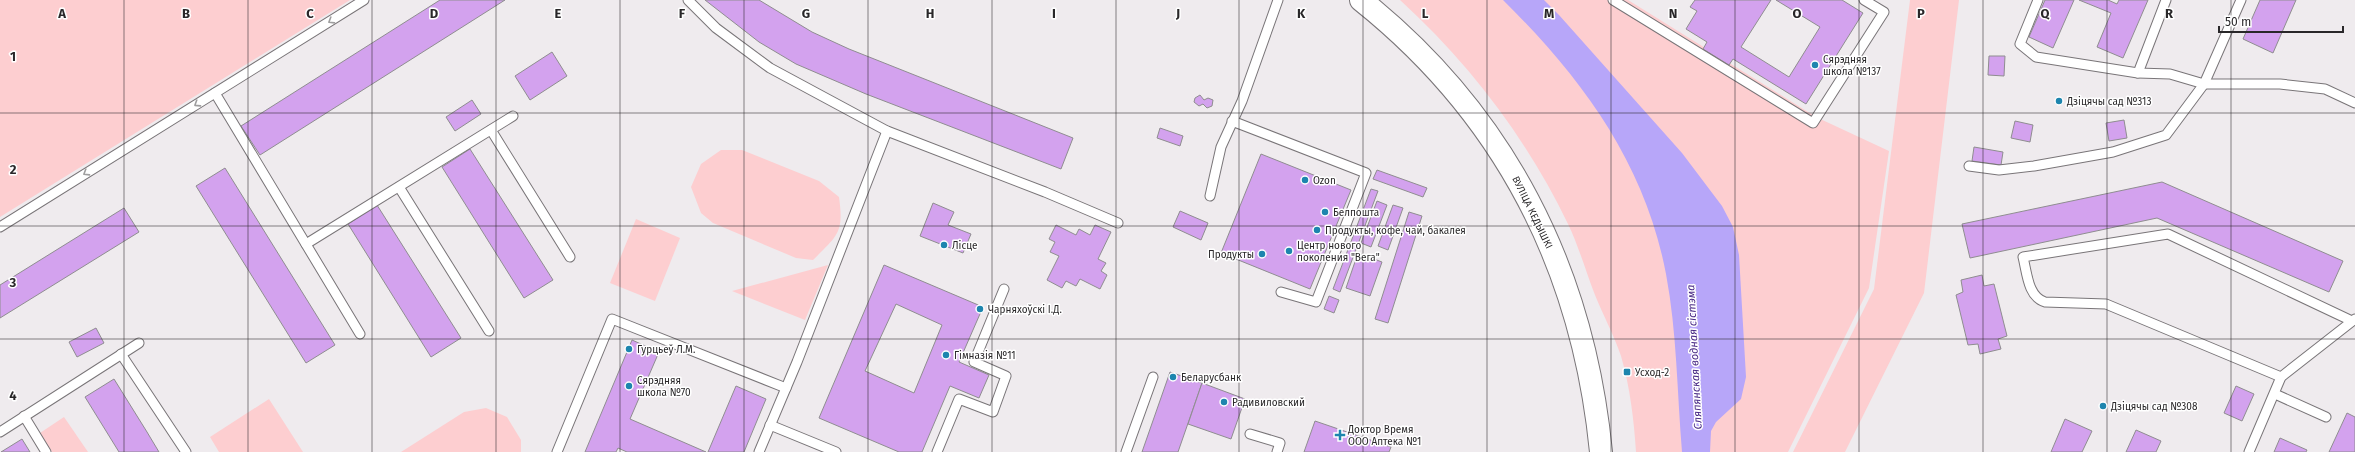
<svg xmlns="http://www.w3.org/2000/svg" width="2355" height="452" viewBox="0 0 2355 452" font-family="'Fira Sans',sans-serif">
<rect width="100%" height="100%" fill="#efebee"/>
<!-- green -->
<g fill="#fdced0">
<path d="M0 0H350L0 217Z"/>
<path d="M1400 0H1628L1816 117 1889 151 1869 288 1788 452H1636C1634 420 1630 387 1621 356 1614 335 1603 315 1595 295 1586 272 1579 247 1568 224 1527 139 1470 64 1400 0Z"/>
<path d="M1910 0H1959L1924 293 1845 452H1793L1874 289Z"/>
<path d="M721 150H742L819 181 839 197C844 233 838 235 813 260L796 258 713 223 701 213 691 187 701 164Z"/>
<path d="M636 219 680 238 655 301 610 283Z"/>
<path d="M828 265 805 320 732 291Z"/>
<path d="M269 399 303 452H219L210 437Z"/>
<path d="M486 408 507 417 521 440V452H401L464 412Z"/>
<path d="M64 417 88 452H52L40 433Z"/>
</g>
<!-- water -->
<path fill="#b7a6f9" d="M1503 0H1544L1559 15 1682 153 1722 206 1733 227 1739 255 1746 377 1741 399 1716 422 1711 431 1710 452H1682C1677 393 1677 332 1666 274 1645 163 1582 78 1503 0Z"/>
<!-- building -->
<g fill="#d3a2ee" stroke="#8f8d90" fill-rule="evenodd">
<path d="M440 0H505L260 155 241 126Z"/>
<path d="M705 0H759L812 32 849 49 1073 138 1061 169 866 94 796 64 759 42Z"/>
<path d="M1695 0H1771L1741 47 1789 77 1820 27 1776 0H1842L1863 13 1806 104 1733 59 1729 65 1703 49 1707 42 1686 29 1697 11 1690 7Z"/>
<path d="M2045 0H2074L2053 48 2029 37Z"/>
<path d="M2079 0H2108L2117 4 2119 0H2148L2123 58 2097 47 2111 13Z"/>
<path d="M2260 0H2296L2273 53 2243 39Z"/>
<path d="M552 52 567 76 530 100 515 76Z"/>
<path d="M1989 56H2005L2004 76 1988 75Z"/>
<path d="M1200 95 1204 100 1208 98 1213 100 1212 106 1207 108 1203 104 1199 106 1194 102 1195 98Z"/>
<path d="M472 100 481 114 455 131 446 117Z"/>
<path d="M2124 120 2127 138 2109 141 2106 123Z"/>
<path d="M2015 121 2033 125 2030 142 2011 138Z"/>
<path d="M1160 128 1183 136 1180 146 1157 138Z"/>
<path d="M1974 147 2003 152 2001 165 1972 161Z"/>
<path d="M470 149 553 280 524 298 442 167Z"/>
<path d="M1261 154 1351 190 1310 289 1221 253Z"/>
<path d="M225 168 335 345 306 363 196 186Z"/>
<path d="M1377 170 1427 188 1423 197 1373 179Z"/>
<path d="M2162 182 2343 261 2329 292 2157 218 1970 258 1962 224Z"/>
<path d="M1371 189 1378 191 1340 292 1333 289Z"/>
<path d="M1377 201 1387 205 1371 247 1361 243Z"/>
<path d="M933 203 954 212 948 225 971 234 963 253 920 236Z"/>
<path d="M377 205 461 338 431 357 348 224Z"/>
<path d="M1393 205 1403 208 1388 250 1378 246Z"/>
<path d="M124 208 139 232 0 318V285Z"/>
<path d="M1180 211 1208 223 1201 240 1173 227Z"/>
<path d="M1409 212 1422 216 1388 323 1375 319Z"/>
<path d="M1056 225 1076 235 1079 229 1090 235 1095 225 1111 232 1098 259 1106 263 1101 271 1107 275 1100 289 1080 279 1076 286 1066 281 1062 288 1047 280 1059 256 1050 252 1055 242 1049 239Z"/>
<path d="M1358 253 1382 262 1370 296 1346 288Z"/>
<path d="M884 265 983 307 959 362 989 375 979 398 950 386 922 452H899L819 418ZM896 304 942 325 914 393 865 371Z"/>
<path d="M1982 275 1984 286 1994 284 2007 336 1998 339 2001 349 1980 354 1978 344 1968 345 1956 295 1963 292 1961 280Z"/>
<path d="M1329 296 1339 300 1334 313 1324 309Z"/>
<path d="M96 328 104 343 77 357 69 342Z"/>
<path d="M632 340 659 352 630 419 706 452H627L618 448 616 452H585Z"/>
<path d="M1170 372 1202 383 1178 452H1142Z"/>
<path d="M114 379 147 432 159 452H119L85 397Z"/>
<path d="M1202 383 1245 399 1231 439 1188 424Z"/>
<path d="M736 386 766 399 744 452H708Z"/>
<path d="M2236 386 2254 394 2242 421 2224 413Z"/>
<path d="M2347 413 2355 417V452H2329Z"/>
<path d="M2065 419 2092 431 2082 452H2051Z"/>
<path d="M1315 421 1391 447 1389 452H1304Z"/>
<path d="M2136 430 2161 441 2156 452H2126Z"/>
<path d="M2280 438 2307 450 2306 452H2274Z"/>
<path d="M22 439 30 452H1Z"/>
</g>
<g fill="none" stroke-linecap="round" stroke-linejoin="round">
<!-- lane casing -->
<g stroke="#797578" stroke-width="11">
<g id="lane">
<path d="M688 0 716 28 770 68 887 131 1045 192 1118 223"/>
<path d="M1613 0 1813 123 1884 12 1864 0"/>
<path d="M2038 0 2020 44 2036 57 2138 73 2170 74 2204 84H2280L2325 89 2355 103"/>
<path d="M2138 73 2166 0"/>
<path d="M215 93 360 334"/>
<path d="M1232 121 1366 173 1316 302 1281 292"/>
<path d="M491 130 570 257"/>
<path d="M1969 166 1999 170 2034 166 2113 152 2166 135 2204 84 2241 0"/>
<path d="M399 187 489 331"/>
<path d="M1210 196 1221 147 1242 101 1278 0"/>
<path d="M0 227 364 0"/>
<path d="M306 244 513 116"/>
<path d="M121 354 186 452"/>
<path d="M2281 377 2106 304 2045 302C2028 297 2027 273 2023 257L2168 234 2352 321"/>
<path d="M2275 394 2326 417"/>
<path d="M24 416 46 452"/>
<path d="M770 425 836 452"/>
<path d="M0 432 139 343"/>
<path d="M1250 434 1280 443 1277 452"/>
<path d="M557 452 612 319 786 388"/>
<path d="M759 452 797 362 887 131"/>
<path d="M937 452 959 399 993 412 1006 376 974 362 1004 289"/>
<path d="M1126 452 1153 377"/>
<path d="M2249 452 2281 377 2355 319"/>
</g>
</g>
<!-- secondary casing -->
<g stroke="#797578" stroke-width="24">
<path id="secondary" d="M1361 0C1505 115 1583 269 1601 452"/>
</g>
<!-- lane -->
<use href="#lane" stroke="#fff" stroke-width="9"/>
<!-- secondary -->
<use href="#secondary" stroke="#fff" stroke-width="22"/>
</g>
<!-- one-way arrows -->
<defs><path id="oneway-chevron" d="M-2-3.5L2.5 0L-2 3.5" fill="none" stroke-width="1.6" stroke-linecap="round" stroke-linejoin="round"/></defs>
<g stroke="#9f9e9f">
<use href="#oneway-chevron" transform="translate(331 21) rotate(148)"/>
<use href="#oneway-chevron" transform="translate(197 104) rotate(147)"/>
<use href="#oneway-chevron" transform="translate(86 173) rotate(148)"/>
</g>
<!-- grid -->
<path fill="none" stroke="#292729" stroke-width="1" stroke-opacity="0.55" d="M124 0V452M248 0V452M372 0V452M496 0V452M620 0V452M744 0V452M868 0V452M992 0V452M1116 0V452M1239 0V452M1363 0V452M1487 0V452M1611 0V452M1735 0V452M1859 0V452M1983 0V452M2107 0V452M2231 0V452M0 113H2355M0 226H2355M0 339H2355"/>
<!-- markers -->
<g fill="#1d85ae" stroke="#fff" stroke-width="1.5">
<circle cx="1815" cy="65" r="4"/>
<circle cx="2059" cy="101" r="4"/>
<circle cx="1305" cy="180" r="4"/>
<circle cx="1325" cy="212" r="4"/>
<circle cx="1317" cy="230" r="4"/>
<circle cx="944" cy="245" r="4"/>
<circle cx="1289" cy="251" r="4"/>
<circle cx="1262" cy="254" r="4"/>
<circle cx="980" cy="309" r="4"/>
<circle cx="629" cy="349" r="4"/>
<circle cx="946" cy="355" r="4"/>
<rect x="1623" y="368" width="8" height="8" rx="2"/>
<circle cx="1173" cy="377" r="4"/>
<circle cx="629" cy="386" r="4"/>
<circle cx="1224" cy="402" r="4"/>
<circle cx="2103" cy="406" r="4"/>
<path d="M1338 429h4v4h4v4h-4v4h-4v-4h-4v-4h4z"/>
</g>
<g text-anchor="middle" stroke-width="3" stroke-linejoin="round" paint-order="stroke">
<!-- poi labels -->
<g font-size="10" fill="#292729" stroke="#fff" text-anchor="start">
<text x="1823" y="63">Сярэдняя<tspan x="1823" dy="12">школа №137</tspan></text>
<text x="2067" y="105">Дзіцячы сад №313</text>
<text x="1313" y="184">Ozon</text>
<text x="1333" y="216">Белпошта</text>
<text x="1325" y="234">Продукты, кофе, чай, бакалея</text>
<text x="952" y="249">Лісце</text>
<text x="1297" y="249">Центр нового<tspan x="1297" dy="12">поколения "Вега"</tspan></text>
<text x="1254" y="258" text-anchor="end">Продукты</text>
<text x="988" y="313">Чарняхоўскі І.Д.</text>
<text x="637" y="353">Гурцьеў Л.М.</text>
<text x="954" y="359">Гімназія №11</text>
<text x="1635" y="376">Усход-2</text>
<text x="1181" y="381">Беларусбанк</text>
<text x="637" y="384">Сярэдняя<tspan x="637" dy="12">школа №70</tspan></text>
<text x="1232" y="406">Радивиловский</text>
<text x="2111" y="410">Дзіцячы сад №308</text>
<text x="1348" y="433">Доктор Время<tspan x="1348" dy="12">ООО Аптека №1</tspan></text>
</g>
<!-- street labels -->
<g font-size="10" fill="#292729" stroke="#fff">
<text transform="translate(1533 212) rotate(64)" y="4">ВУЛІЦА КЕДЫШКІ</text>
</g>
<!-- water labels -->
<g font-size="11" font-style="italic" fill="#442582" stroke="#fff">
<text transform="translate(1694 357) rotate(-93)" y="4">Сляпянская водная сістэма</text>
</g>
</g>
<g font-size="13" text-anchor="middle" font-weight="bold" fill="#292729" stroke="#fff" stroke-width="3" stroke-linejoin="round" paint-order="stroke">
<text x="62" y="18">A</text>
<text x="186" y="18">B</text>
<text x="310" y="18">C</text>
<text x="434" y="18">D</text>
<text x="558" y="18">E</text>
<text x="682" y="18">F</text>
<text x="806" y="18">G</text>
<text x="930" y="18">H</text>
<text x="1054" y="18">I</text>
<text x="1178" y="18">J</text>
<text x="1301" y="18">K</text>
<text x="1425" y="18">L</text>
<text x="1549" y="18">M</text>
<text x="1673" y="18">N</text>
<text x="1797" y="18">O</text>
<text x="1921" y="18">P</text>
<text x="2045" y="18">Q</text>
<text x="2169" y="18">R</text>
<text x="13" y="61">1</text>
<text x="13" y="174">2</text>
<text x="13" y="287">3</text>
<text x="13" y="400">4</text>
</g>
<!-- scale -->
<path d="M2219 26v6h124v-6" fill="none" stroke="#292729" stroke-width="2"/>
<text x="2225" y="26" font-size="12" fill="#292729" stroke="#ffffff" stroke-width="3" paint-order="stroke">50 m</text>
</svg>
